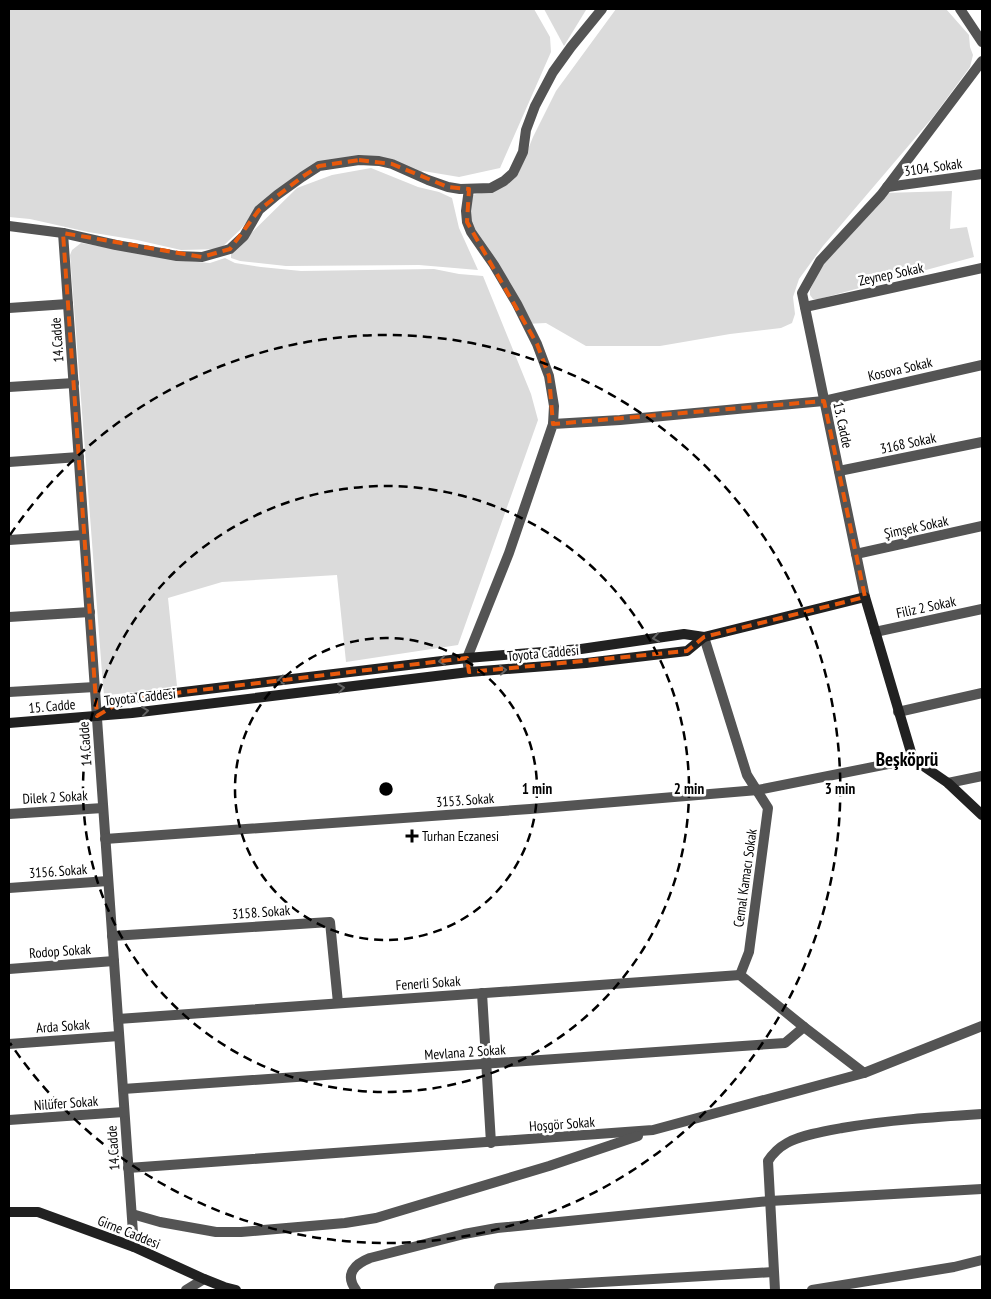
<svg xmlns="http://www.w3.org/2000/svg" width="991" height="1299" viewBox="0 0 991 1299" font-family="'PT Sans Narrow',sans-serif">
<rect width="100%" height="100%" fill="#fff"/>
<!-- green -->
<g fill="#dbdbdb">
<path d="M9 9H534L550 37 551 52 500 168 459 177 423 171 419 173 383 161 319 166 296 175 263 202 240 230 220 249 181 250 137 240 88 232 30 219 9 217Z"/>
<path d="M544 9H586V10L564 46Z"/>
<path d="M616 9H946L969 35 970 47 973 55 970 67 933 117 823 246 799 279 793 297 795 314 792 323 781 328 730 334 660 346H586L546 323 524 324 467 229 472 195 491 191 518 174 533 137 556 91Z"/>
<path d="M371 168 418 187 439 192 452 198 459 228 478 270 419 265 286 266 240 261 231 258V253L297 188 332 175Z"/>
<path d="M952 191 950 229 967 227 974 257 819 299H813L810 295V290L823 262 884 193Z"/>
<path d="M81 243 185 261 210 263 225 258 235 263 261 267 301 271 434 269 459 274 483 276 531 394 538 420 458 645 346 662 337 575 222 582 168 598 177 686 127 693 108 695 104 694 103 686 70 255 72 250Z"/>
</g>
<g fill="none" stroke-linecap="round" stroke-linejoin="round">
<!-- street -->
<g stroke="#545454" stroke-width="10">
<path d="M960 9 982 42"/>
<path d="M887 187 982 174"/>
<path d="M469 189 466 211 467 222 471 232 494 265 517 304 537 344 549 376 554 406 553 424"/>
<path d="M9 226 63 233 116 245 177 256 202 257 230 249 244 236 259 210 277 195 302 177 319 166 359 160 379 161 392 164 428 180 448 187 460 189 491 188 504 181 513 173 523 152 526 130 535 106 553 72 571 47 602 9"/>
<path d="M63 233 134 1247"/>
<path d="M805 307 982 268"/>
<path d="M9 308 68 304"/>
<path d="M9 387 74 383"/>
<path d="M9 462 79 457"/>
<path d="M839 471 982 442"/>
<path d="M9 540 84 535"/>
<path d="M856 554 982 526"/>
<path d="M865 597 802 293 820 261 881 195 982 61"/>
<path d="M9 617 90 612"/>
<path d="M875 632 982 609"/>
<path d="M704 637 747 775 768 808 749 952 740 975 804 1027 864 1073"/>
<path d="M469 672 467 658 509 553 553 424 620 420 824 401 982 365"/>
<path d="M9 692 95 687"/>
<path d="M898 712 982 693"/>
<path d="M948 783 982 776"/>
<path d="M9 814 103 808"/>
<path d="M105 839 530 809 758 790 913 759"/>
<path d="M9 888 108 881"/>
<path d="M112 936 330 922 338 1003"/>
<path d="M9 969 114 961"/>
<path d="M482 993 491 1143"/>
<path d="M118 1019 740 975"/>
<path d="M9 1044 119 1036"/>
<path d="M123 1089 785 1043 804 1027"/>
<path d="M9 1120 124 1112"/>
<path d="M128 1168 653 1130 864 1073 982 1026"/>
<path d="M132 1214 160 1222 216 1232H241L345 1223 376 1218 549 1166 638 1136"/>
<path d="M499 1288 773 1272"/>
<path d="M186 1290 204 1279"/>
<path d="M356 1290C344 1274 355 1264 370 1258L464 1234 497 1228 770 1201 982 1189"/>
<path d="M775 1290 768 1161C773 1153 778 1148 787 1143 801 1135 825 1131 842 1128 888 1120 935 1117 982 1114"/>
<path d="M812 1290 954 1267 982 1260"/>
</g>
<!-- secondary -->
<g stroke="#212121" stroke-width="10">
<path d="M97 716 125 699 467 658 581 649 684 634 704 637 865 597 913 759 948 783 982 815"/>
<path d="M9 723 132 713 469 672 586 663 687 651 704 637"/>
<path d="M9 1212H38L134 1247 204 1279 224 1287 236 1290"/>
</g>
</g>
<!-- one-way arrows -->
<defs><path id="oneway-chevron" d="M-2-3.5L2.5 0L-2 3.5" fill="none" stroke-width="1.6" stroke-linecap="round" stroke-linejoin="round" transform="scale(1.25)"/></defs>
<g stroke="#646464">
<use href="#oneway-chevron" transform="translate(656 638) rotate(172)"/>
<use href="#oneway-chevron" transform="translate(442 661) rotate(173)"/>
<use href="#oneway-chevron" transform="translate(503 670) rotate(-5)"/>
<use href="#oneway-chevron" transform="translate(281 680) rotate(173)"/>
<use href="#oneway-chevron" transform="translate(341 688) rotate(-7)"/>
<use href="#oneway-chevron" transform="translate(145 711) rotate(-7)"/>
</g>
<!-- marked area -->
<path fill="none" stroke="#e8590c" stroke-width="4" stroke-dasharray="10 6" stroke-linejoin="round" d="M359 160 392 164 448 187 469 189 467 222 537 344 549 376 553 424 824 401 865 597 704 637 687 651 469 672 467 658 125 699 97 716 63 233 202 257 230 249 259 210 302 177 319 166Z"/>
<!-- distance rings -->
<g fill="none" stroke="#000" stroke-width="2.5" stroke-dasharray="9 6">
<circle cx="386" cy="789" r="151"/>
<circle cx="386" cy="789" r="303"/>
<path d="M10 535A454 454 0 1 1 10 1043"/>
</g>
<!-- markers -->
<path fill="#000" stroke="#fff" stroke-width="2" d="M409.5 828.5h5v5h5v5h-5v5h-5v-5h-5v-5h5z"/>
<g text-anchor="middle" stroke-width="5" stroke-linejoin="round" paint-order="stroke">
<!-- street labels -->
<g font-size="14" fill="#000" stroke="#fff">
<text transform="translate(933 167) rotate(-8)" y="5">3104. Sokak</text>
<text transform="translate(891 274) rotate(-12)" y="5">Zeynep Sokak</text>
<text transform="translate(57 340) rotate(-94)" y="5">14.Cadde</text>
<text transform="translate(900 369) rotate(-13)" y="5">Kosova Sokak</text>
<text transform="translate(843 425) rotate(78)" y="5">13. Cadde</text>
<text transform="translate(908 443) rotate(-12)" y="5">3168 Sokak</text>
<text transform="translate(916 527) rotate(-12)" y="5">Şimşek Sokak</text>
<text transform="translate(926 607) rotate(-12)" y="5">Filiz 2 Sokak</text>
<text transform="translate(543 653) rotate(-5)" y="5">Toyota Caddesi</text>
<text transform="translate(140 697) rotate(-6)" y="5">Toyota Caddesi</text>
<text transform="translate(52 706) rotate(-5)" y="5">15. Cadde</text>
<text transform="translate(85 744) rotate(-94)" y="5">14.Cadde</text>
<text transform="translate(55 797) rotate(-3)" y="5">Dilek 2 Sokak</text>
<text transform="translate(465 800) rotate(-4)" y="5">3153. Sokak</text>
<text transform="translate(58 871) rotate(-4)" y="5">3156. Sokak</text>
<text transform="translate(745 878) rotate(-82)" y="5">Cemal Kamacı Sokak</text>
<text transform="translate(261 912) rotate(-4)" y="5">3158. Sokak</text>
<text transform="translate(60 951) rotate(-4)" y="5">Rodop Sokak</text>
<text transform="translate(428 983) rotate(-4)" y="5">Fenerli Sokak</text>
<text transform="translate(63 1026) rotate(-4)" y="5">Arda Sokak</text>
<text transform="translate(465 1052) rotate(-4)" y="5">Mevlana 2 Sokak</text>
<text transform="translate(66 1103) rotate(-4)" y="5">Nilüfer Sokak</text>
<text transform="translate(562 1124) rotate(-4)" y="5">Hoşgör Sokak</text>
<text transform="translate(113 1148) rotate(-94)" y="5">14.Cadde</text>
<text transform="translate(129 1232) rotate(22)" y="5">Girne Caddesi</text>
</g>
<!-- poi labels -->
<g font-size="14" fill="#000" stroke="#fff" text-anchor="start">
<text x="422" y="841">Turhan Eczanesi</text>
</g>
<!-- district labels -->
<g font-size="19" font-weight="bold" fill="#000" stroke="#fff">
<text x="907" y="766">Beşköprü</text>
</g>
</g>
<circle cx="386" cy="789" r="8" fill="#000" stroke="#fff" stroke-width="2.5"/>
<g font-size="15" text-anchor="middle" font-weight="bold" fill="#000" stroke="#fff" stroke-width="5" stroke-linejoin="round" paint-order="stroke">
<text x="537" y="794">1 min</text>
<text x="689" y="794">2 min</text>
<text x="840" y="794">3 min</text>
</g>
<!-- border -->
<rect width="991" height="1299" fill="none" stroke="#000000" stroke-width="20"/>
</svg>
